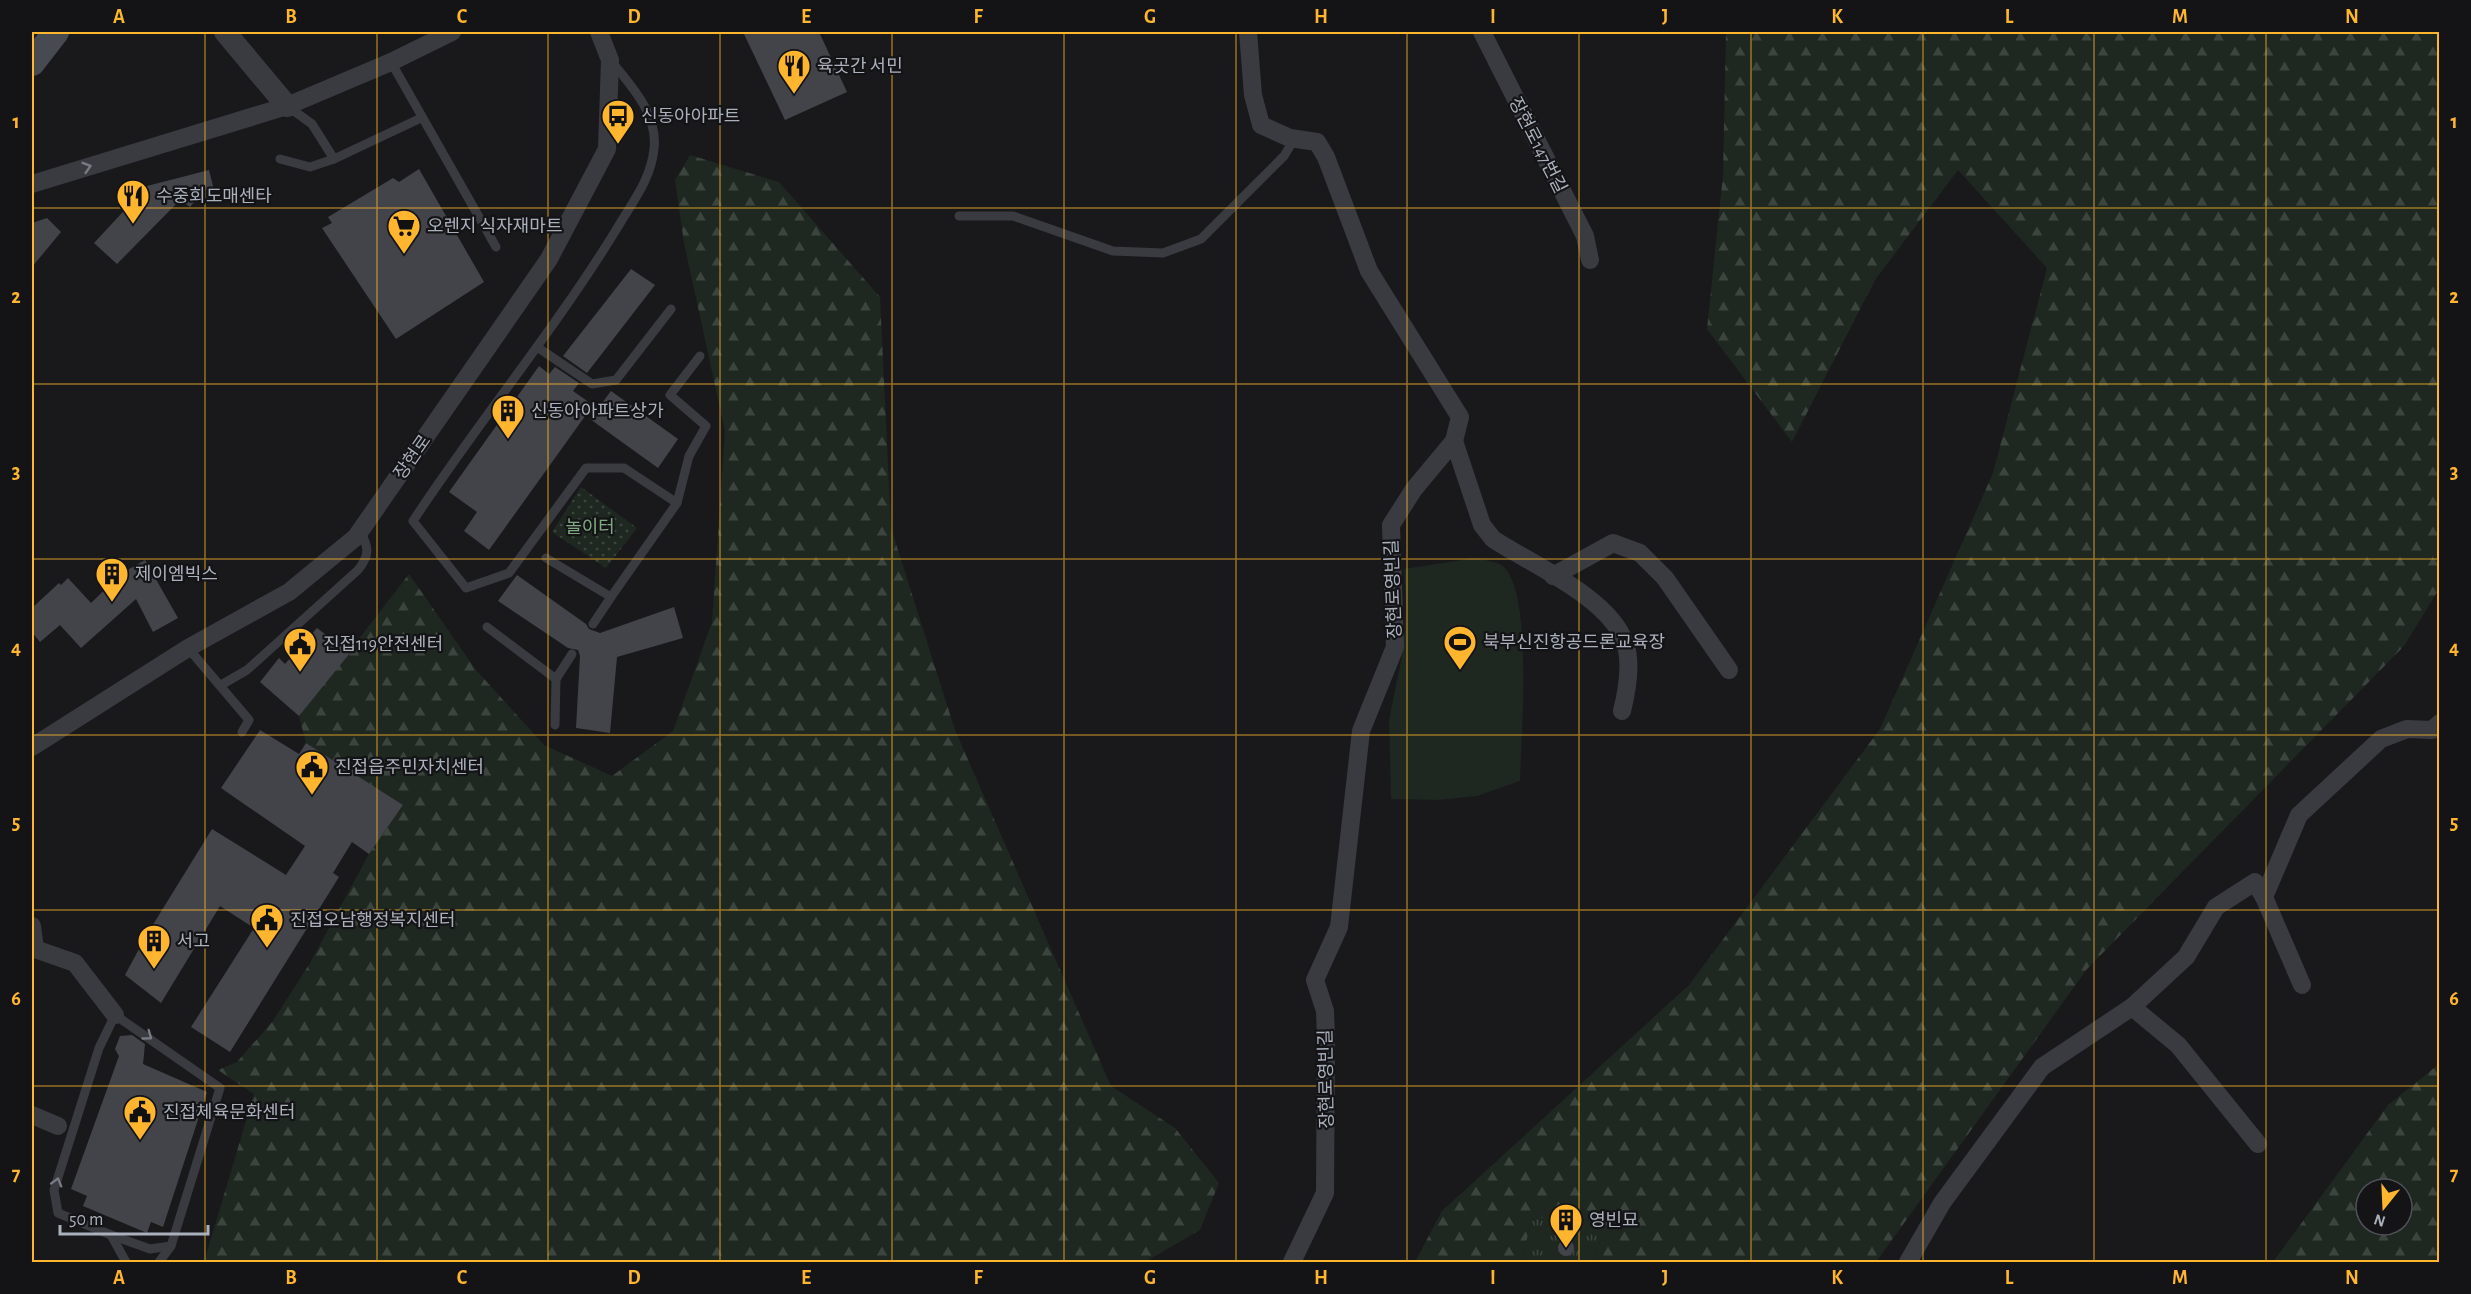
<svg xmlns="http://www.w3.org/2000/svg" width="2471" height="1294" viewBox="0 0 2471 1294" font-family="'Alegreya Sans','Noto Sans KR',sans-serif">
<defs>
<pattern id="grass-tufts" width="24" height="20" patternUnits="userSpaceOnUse" patternTransform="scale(1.5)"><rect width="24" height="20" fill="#1e2720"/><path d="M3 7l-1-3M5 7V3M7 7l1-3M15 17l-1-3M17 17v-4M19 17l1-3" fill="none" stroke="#3c443e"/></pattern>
<pattern id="forest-firs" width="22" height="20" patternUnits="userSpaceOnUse" patternTransform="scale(1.5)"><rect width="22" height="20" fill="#1e2720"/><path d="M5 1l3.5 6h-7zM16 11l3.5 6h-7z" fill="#3c443e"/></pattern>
<pattern id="park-dots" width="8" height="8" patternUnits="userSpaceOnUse" patternTransform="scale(1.5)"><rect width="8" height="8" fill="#1e2720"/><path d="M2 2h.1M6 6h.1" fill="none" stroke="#3c443e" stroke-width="1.8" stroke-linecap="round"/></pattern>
</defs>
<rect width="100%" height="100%" fill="#19191c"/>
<!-- grass -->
<path fill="url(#grass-tufts)" d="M1575 1212 1604 1233 1591 1262H1522L1531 1220Z"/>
<!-- forest -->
<g fill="url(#forest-firs)" fill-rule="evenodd">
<path d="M1726 32H2438L2439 589 2404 646 2087 969 1876 1262H1591L1604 1233 1575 1212 1531 1220 1522 1262H1415L1442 1211 1689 985 1880 729 1993 473 2047 268 1958 170 1875 280 1792 442 1707 329 1723 175Z"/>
<path d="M690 155 779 182 880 297 891 528 955 730 1111 1086 1175 1128 1219 1183 1200 1230 1145 1262H204L254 1094 218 1070 237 1062 273 1021 310 963 369 854 403 805 306 743 299 716 409 574 476 670 544 745 612 776 673 731 712 622 725 431 684 243 675 180Z"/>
<path d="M2439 1064V1262H2273L2388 1105ZM2366 1189H2402V1225H2366Z"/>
</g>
<!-- park -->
<path fill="url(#park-dots)" d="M581 487 637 528 606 568 552 532Z"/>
<!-- garden -->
<path fill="#1e2720" d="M1475 558C1483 560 1499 561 1505 568 1533 600 1521 735 1520 781L1477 796 1438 800 1391 799 1389 720 1403 651 1406 609 1404 569Z"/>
<!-- building -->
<g fill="#434449">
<path d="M743 32H819L847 92 785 120Z"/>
<path d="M419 169 484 282 396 339 322 228 332 223 328 217 393 178 399 182Z"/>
<path d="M209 170 214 190H204L190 207 180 200 117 264 94 243 147 186Z"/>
<path d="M47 218 61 232 32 267V223Z"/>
<path d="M631 269 655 285 587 373 563 356Z"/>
<path d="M539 366 549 374 555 367 579 383 573 391 593 405 489 550 464 531 477 512 449 492Z"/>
<path d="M611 391 678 439 658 468 590 419Z"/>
<path d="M145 560 178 618 153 632 136 599 81 648 60 625 40 642 32 632V608L59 583 61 585 68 578 91 603 122 573Z"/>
<path d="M517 575 586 624 589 629 600 633 674 607 683 638 617 657 610 733 576 728 580 656 578 650 568 648 498 601Z"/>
<path d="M317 628 350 653 299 716 260 682 279 658 285 664Z"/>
<path d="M260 730 299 754 306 743 403 805 369 854 352 842 333 873 339 877 230 1052 191 1027 254 928 220 906 161 1003 125 975 146 936 212 829 286 875 305 846 221 788Z"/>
<path d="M132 1035 145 1044 143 1064 207 1092 163 1227 151 1222 147 1233 83 1206 87 1196 71 1189 119 1056 115 1049 120 1036Z"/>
<circle cx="1566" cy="1248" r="8"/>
</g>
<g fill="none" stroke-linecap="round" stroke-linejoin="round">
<!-- service -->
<g stroke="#3a3b41" stroke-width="9">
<path d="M391 62 496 247"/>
<path d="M287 106 312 124 334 159 421 118"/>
<path d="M280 159 310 167 334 159"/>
<path d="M959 216H1013L1113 251 1163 253 1201 239 1284 156 1295 138"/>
<path d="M537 347 592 384 616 380 671 309"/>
<path d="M677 503 689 456 706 426 670 395 700 356"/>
<path d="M546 558 611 597 677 503 624 468H586L509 573 466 588 413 521C478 422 554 331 616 230 631 204 651 180 654 149 658 114 632 87 612 62"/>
<path d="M593 624 611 597"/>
<path d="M487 627 556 679"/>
<path d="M188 648 249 720 242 732"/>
<path d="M221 685 247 670 358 570C370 555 369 547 360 531"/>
<path d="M555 725 556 679 572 654"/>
<path d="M111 1235 150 1249 171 1246"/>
<path d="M126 1262 111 1235 58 1213 54 1190 99 1048 115 1015 220 1088 171 1246 159 1262"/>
</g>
<!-- minor -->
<g stroke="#3a3b41" stroke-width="18">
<path d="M1248 32 1253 95 1261 125 1290 138 1317 142 1326 157 1369 271 1460 417 1454 441 1414 489 1391 525 1395 647 1361 731 1339 927 1315 980 1325 1011 1326 1038 1325 1193 1292 1262"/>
<path d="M1482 32 1585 236 1590 260"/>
<path d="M32 184 287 106 391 62 452 32"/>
<path d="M1454 441 1482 525 1493 539C1531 564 1610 598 1625 643 1632 663 1627 691 1622 711"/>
<path d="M1553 576 1613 543 1640 553 1665 578 1729 670"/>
<path d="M32 747 188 648 289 592 356 537 549 259 607 149 610 60 599 32"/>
<path d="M2264 897 2302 985"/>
<path d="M32 926 35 949 75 963 115 1015"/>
<path d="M2132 1007 2178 1045 2258 1144"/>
<path d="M32 1115 58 1126"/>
<path d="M1908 1262 1942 1203 2042 1067 2132 1007 2186 957 2216 907 2255 882 2264 897 2299 815 2381 739 2407 729 2432 730 2440 723"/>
</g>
<!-- tertiary -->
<path stroke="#3a3b41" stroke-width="22" d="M225 32 287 106"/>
<!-- secondary -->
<path stroke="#474a51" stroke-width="26" d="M32 63 56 32"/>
</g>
<!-- one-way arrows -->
<defs><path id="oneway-chevron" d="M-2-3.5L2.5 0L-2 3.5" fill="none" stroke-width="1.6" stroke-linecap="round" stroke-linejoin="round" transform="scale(1.5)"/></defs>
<g stroke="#787b85">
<use href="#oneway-chevron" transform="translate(87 167) rotate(-17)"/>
<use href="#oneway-chevron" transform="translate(148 1036) rotate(36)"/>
<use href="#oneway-chevron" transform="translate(57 1182) rotate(-74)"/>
</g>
<!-- grid -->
<path fill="none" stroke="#ffb62e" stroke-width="1.5" stroke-opacity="0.55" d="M205 32V1262M377 32V1262M548 32V1262M720 32V1262M892 32V1262M1064 32V1262M1236 32V1262M1407 32V1262M1579 32V1262M1751 32V1262M1923 32V1262M2094 32V1262M2266 32V1262M32 208H2440M32 384H2440M32 559H2440M32 735H2440M32 910H2440M32 1086H2440"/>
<!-- icons -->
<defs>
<g id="restaurant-pin" transform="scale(1.725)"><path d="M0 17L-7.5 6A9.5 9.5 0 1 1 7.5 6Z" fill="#ffb62e" stroke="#141417"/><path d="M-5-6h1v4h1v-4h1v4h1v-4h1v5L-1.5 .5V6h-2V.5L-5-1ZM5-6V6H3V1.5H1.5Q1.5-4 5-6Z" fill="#111"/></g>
<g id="bus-pin" transform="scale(1.725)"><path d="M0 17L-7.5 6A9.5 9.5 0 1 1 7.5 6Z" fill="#ffb62e" stroke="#141417"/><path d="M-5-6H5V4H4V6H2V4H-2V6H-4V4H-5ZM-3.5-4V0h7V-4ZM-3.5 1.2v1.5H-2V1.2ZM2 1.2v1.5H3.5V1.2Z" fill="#111"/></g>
<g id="supermarket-pin" transform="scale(1.725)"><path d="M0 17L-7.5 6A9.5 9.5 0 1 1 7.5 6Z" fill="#ffb62e" stroke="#141417"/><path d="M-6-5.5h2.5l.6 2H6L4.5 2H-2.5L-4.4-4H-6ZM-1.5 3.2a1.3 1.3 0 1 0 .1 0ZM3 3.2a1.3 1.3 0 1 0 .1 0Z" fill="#111"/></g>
<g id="building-pin" transform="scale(1.725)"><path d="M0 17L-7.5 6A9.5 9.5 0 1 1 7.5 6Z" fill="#ffb62e" stroke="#141417"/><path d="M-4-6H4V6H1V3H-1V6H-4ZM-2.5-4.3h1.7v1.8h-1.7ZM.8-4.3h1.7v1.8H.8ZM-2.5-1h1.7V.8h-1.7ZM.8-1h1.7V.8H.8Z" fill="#111"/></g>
<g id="stadium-pin" transform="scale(1.725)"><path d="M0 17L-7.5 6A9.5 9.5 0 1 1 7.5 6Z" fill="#ffb62e" stroke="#141417"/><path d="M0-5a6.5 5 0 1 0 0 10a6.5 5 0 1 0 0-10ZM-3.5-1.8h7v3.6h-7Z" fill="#111"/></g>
<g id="civic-pin" transform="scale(1.725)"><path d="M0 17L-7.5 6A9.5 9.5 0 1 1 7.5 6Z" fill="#ffb62e" stroke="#141417"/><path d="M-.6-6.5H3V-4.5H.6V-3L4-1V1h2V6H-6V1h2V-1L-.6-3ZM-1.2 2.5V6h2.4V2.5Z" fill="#111"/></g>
</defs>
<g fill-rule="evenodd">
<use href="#restaurant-pin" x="794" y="66"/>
<use href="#bus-pin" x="618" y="116"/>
<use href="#restaurant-pin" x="133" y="196"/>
<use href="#supermarket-pin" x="404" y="226"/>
<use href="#building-pin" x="508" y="411"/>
<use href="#building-pin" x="112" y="574"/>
<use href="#stadium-pin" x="1460" y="642"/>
<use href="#civic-pin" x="300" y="644"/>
<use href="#civic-pin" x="312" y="767"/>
<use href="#civic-pin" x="267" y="920"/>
<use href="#building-pin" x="154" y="941"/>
<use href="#civic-pin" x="140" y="1112"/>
<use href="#building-pin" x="1566" y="1220"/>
</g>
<g text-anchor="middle" stroke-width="4.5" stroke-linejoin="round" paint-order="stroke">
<!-- poi labels -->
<g font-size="18" fill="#aab0bc" stroke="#141417" text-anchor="start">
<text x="817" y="72">육곳간 서민</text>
<text x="641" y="122">신동아아파트</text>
<text x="156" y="202">수중회도매센타</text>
<text x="427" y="232">오렌지 식자재마트</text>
<text x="531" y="417">신동아아파트상가</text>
<text x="135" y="580">제이엠빅스</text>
<text x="1483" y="648">북부신진항공드론교육장</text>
<text x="323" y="650">진접119안전센터</text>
<text x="335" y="773">진접읍주민자치센터</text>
<text x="290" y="926">진접오남행정복지센터</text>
<text x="177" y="947">서고</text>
<text x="163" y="1118">진접체육문화센터</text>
<text x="1589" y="1226">영빈묘</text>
</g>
<!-- street labels -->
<g font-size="18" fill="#aab0bc" stroke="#141417">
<text transform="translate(1538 145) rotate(63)" y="6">장현로147번길</text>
<text transform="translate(412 457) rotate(-55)" y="6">장현로</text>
<text transform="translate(1393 589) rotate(-92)" y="6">장현로영빈길</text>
<text transform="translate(1326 1079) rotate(-91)" y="6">장현로영빈길</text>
</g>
<!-- park labels -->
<g font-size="18" fill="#80a982" stroke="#141417">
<text x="590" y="533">놀이터</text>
</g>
</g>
<!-- border -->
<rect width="2471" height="1294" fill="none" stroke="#141417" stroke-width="66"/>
<!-- north arrow -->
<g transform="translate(2384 1207) rotate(198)"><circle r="28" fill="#141417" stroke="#505259" stroke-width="1.5"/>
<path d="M0-4.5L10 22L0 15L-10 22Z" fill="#ffb62e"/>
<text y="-9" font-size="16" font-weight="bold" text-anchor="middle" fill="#aab0bc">N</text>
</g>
<!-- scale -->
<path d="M60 1225v9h148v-9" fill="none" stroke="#aab0bc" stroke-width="3"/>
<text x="69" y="1225" font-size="18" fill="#aab0bc" stroke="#141417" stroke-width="4.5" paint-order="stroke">50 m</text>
<rect x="33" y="33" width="2405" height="1228" fill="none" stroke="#ffb62e" stroke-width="2"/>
<g font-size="20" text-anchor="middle" font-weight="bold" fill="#ffb62e">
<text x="119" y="23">A</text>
<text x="291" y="23">B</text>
<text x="462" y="23">C</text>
<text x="634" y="23">D</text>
<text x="806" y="23">E</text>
<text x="978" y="23">F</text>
<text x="1150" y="23">G</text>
<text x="1321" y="23">H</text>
<text x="1493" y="23">I</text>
<text x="1665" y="23">J</text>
<text x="1837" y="23">K</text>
<text x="2009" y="23">L</text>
<text x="2180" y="23">M</text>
<text x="2352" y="23">N</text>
<text x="16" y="128">1</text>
<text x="2454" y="128">1</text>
<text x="16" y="303">2</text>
<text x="2454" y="303">2</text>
<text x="16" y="478">3</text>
<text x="2454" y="478">3</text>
<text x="16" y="654">4</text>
<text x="2454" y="654">4</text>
<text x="16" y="829">5</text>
<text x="2454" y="829">5</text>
<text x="16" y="1005">6</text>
<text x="2454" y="1005">6</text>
<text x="16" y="1180">7</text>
<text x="2454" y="1180">7</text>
<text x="119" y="1284">A</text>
<text x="291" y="1284">B</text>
<text x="462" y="1284">C</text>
<text x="634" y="1284">D</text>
<text x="806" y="1284">E</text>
<text x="978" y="1284">F</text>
<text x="1150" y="1284">G</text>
<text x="1321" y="1284">H</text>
<text x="1493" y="1284">I</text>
<text x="1665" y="1284">J</text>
<text x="1837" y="1284">K</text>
<text x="2009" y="1284">L</text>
<text x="2180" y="1284">M</text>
<text x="2352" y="1284">N</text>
</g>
</svg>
